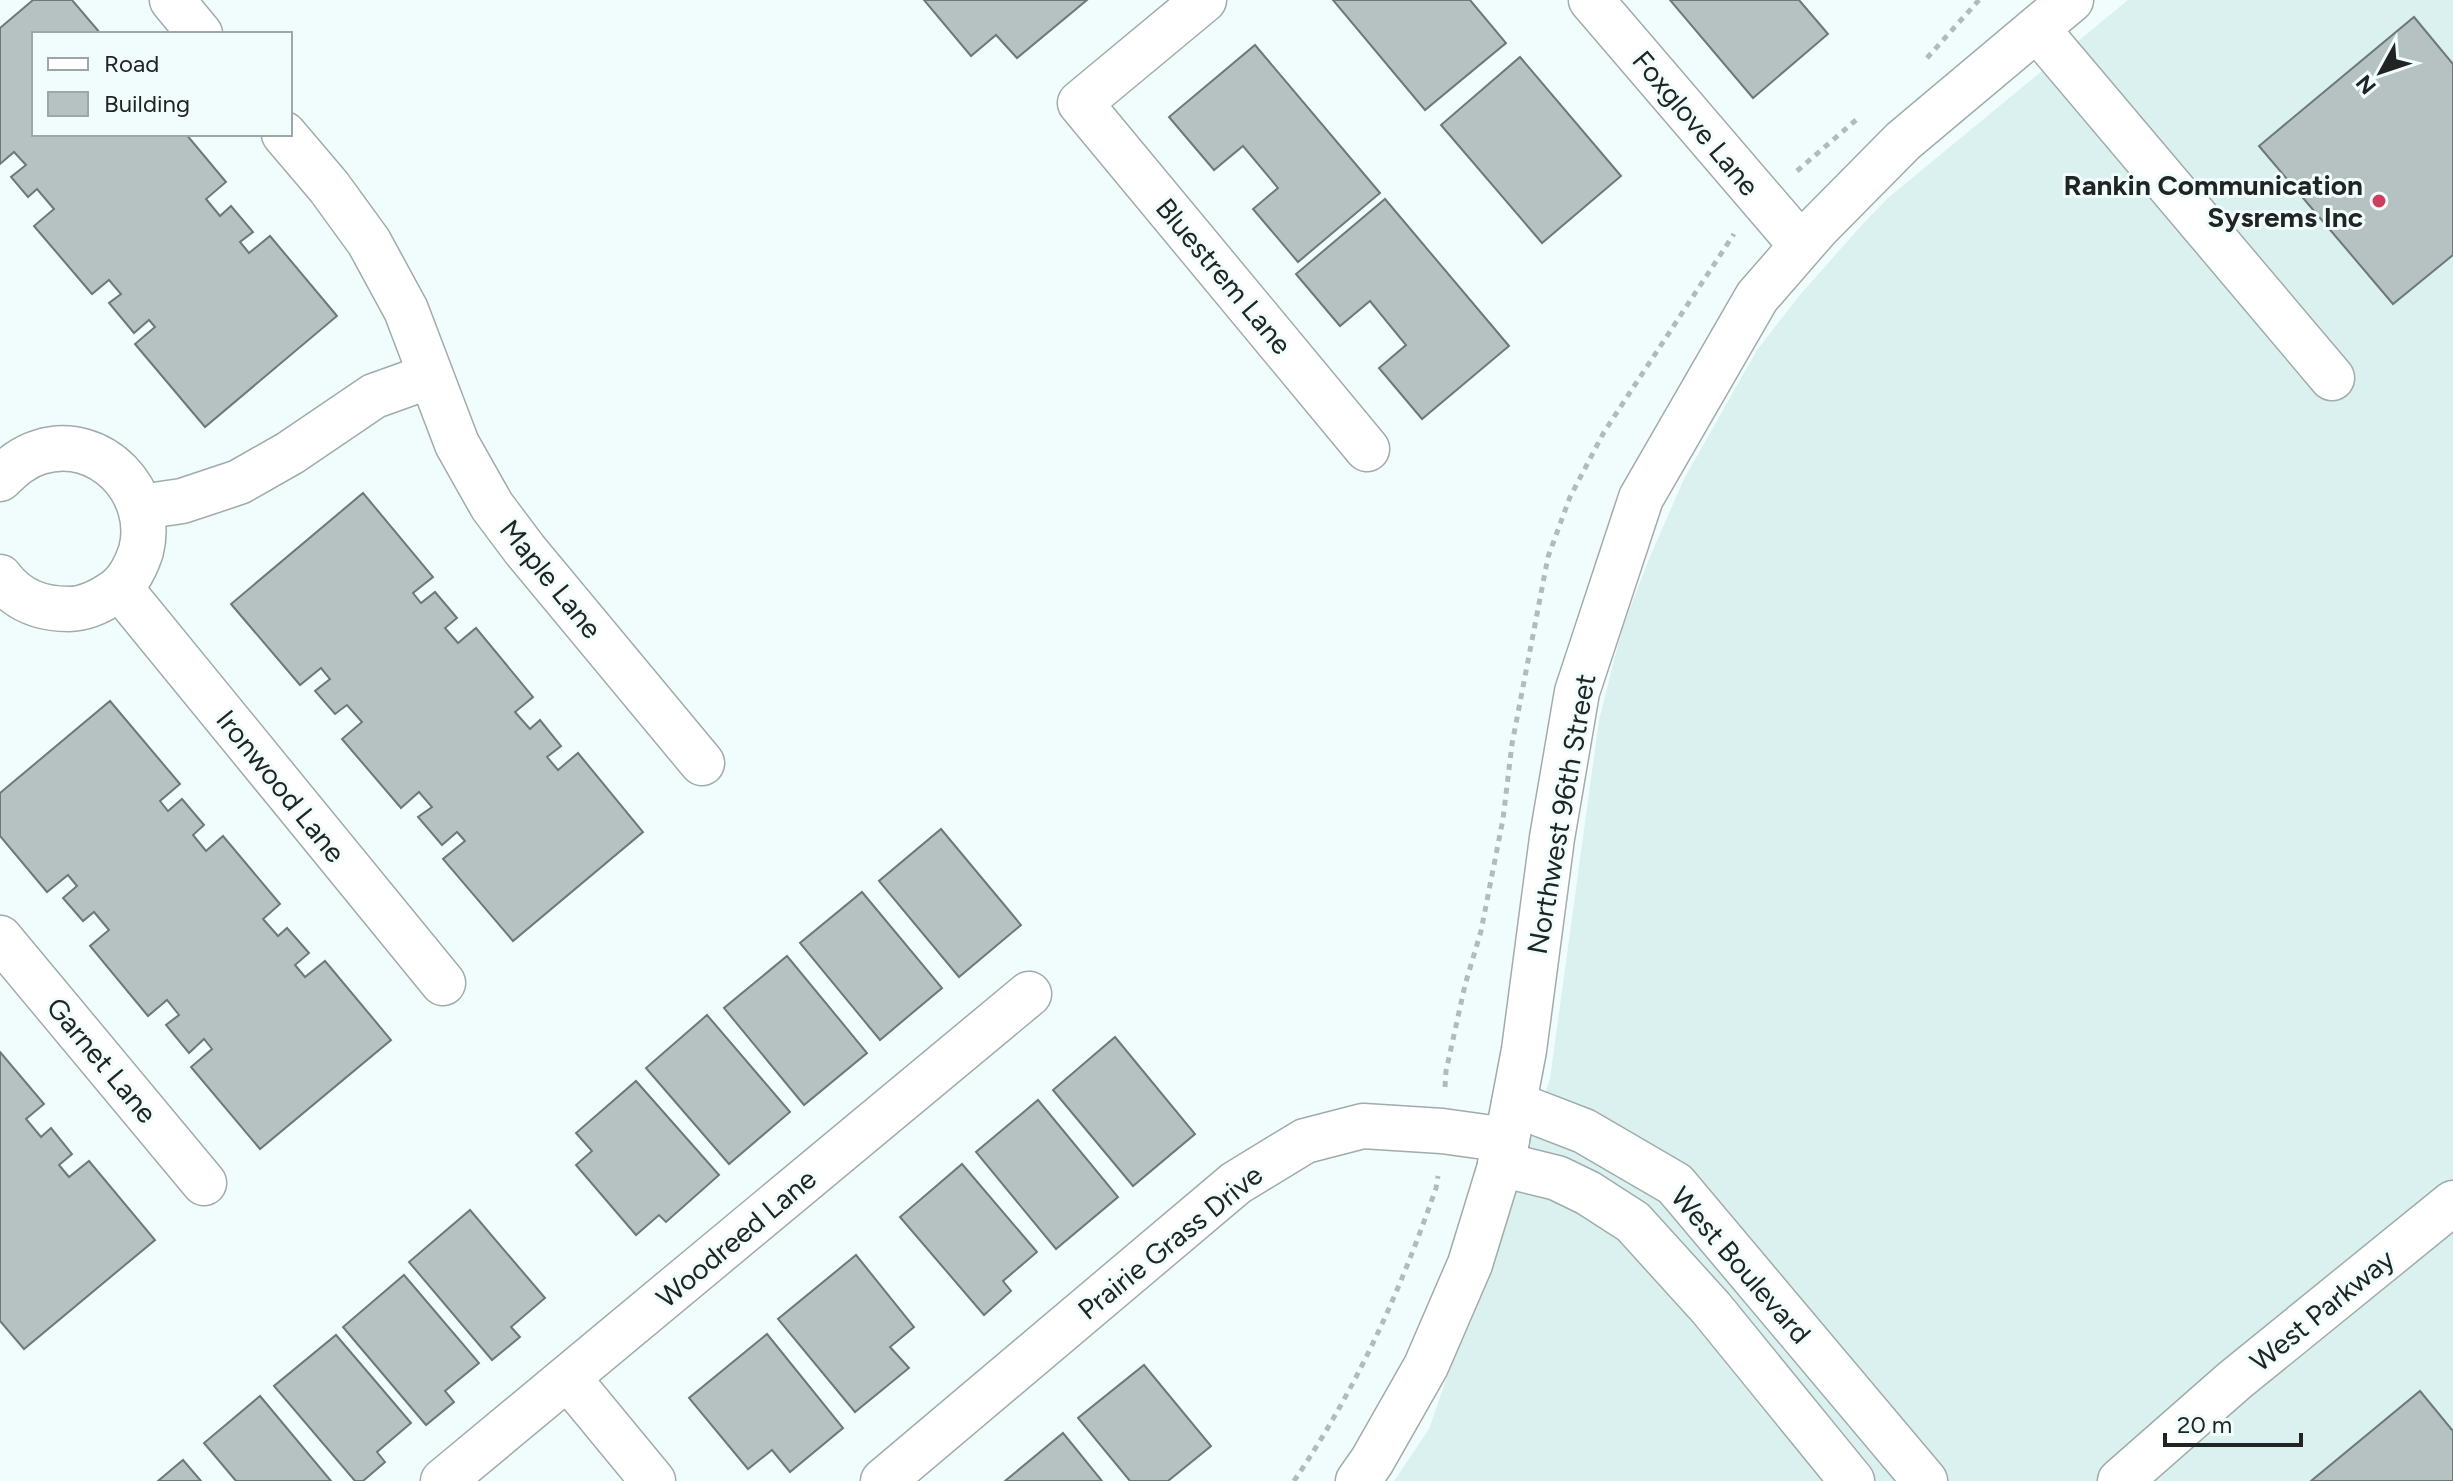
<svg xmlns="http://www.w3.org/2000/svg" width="2453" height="1481" viewBox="0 0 2453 1481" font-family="Figtree,sans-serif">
<rect width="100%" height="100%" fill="#f0fdfc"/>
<!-- built -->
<path fill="#daf1ef" d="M2128 0H2453V1481H1394L1429 1429 1550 1079 1599 720 1622 629 1649 559 1684 479 1757 350 1799 296 1861 226 1888 198Z"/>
<!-- building -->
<g fill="#b5c2c1" stroke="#6d7978" stroke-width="2">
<path d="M33 0H72L101 34H34V134H186L226 182 206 199 220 216 231 206 253 232 240 242 249 253 270 236 337 316 205 427 135 344 155 327 149 320 134 333 109 303 121 294 109 280 92 294 34 226 54 209 37 189 28 197 11 177 26 165 14 152 0 164V28Z"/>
<path d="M924 0H1087L1017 58 996 35 971 56Z"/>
<path d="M1333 0H1470L1506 43 1425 110Z"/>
<path d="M1670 0H1799L1828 34 1753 98Z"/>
<path d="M2414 17 2453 64V255L2393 304 2259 146Z"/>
<path d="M1255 45 1380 193 1298 262 1253 209 1278 188 1243 146 1214 170 1169 117Z"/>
<path d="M1520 57 1621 176 1542 243 1441 125Z"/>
<path d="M1385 199 1509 346 1422 419 1379 368 1406 345 1370 301 1340 326 1296 274Z"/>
<path d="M363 493 433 577 413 593 421 603 435 592 457 618 445 628 458 643 476 628 533 697 515 712 530 729 540 720 561 746 547 757 558 770 578 753 643 832 513 941 443 859 465 841 457 832 442 845 418 817 432 807 419 792 401 808 342 739 362 722 347 705 335 714 315 691 330 679 321 668 300 685 231 604Z"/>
<path d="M110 701 180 784 160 801 168 811 182 799 204 825 193 835 206 851 223 836 280 904 263 919 278 936 287 928 309 953 295 965 305 977 325 961 391 1040 260 1149 191 1067 212 1049 204 1039 189 1053 166 1025 179 1015 167 1000 148 1016 90 946 109 930 94 912 83 921 63 898 77 886 68 875 47 892 0 836V793Z"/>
<path d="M941 829 1021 925 959 977 879 881Z"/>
<path d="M862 892 942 988 880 1040 800 943Z"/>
<path d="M787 956 867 1053 804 1105 724 1008Z"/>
<path d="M707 1015 790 1112 729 1164 646 1068Z"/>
<path d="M1115 1037 1195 1134 1133 1186 1053 1090Z"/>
<path d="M0 1052 44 1104 26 1119 41 1137 51 1128 72 1154 59 1165 69 1177 89 1161 155 1240 24 1349 0 1321Z"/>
<path d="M636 1081 719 1175 666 1222 659 1215 636 1235 576 1165 592 1151 576 1133Z"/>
<path d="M1038 1100 1118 1197 1056 1249 976 1152Z"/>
<path d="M962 1164 1037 1252 1003 1281 1011 1291 984 1315 900 1217Z"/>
<path d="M470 1210 545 1298 511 1327 520 1337 492 1360 409 1262Z"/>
<path d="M856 1255 914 1327 890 1347 909 1368 855 1412 778 1319Z"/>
<path d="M404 1275 479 1363 445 1391 454 1402 426 1425 343 1327Z"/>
<path d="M767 1334 843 1428 790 1472 772 1450 748 1469 689 1398Z"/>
<path d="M336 1335 411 1423 377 1452 385 1462 363 1481H355L274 1386Z"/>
<path d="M1144 1365 1211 1446 1168 1481H1130L1078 1418Z"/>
<path d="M2420 1391 2453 1431V1481H2311Z"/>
<path d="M260 1396 331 1481H236L204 1443Z"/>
<path d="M1063 1433 1102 1481H1005Z"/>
<path d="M183 1460 201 1481H158Z"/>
</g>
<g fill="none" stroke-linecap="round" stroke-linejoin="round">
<!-- minor casing -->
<g stroke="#a0acab" stroke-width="47">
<g id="minor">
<path d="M172 0 200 34"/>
<path d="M1204 0 1080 103 1367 449"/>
<path d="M1591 0 1801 245"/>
<path d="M2037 29 2332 378"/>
<path d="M284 134 329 187 369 242 406 310 457 444 492 506 525 550 702 763"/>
<path d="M0 479C12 467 23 457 40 452 101 433 156 493 141 551 136 566 128 583 114 592 101 601 86 609 69 609 41 609 18 601 0 577"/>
<path d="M141 507 182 501 239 482 290 453 374 396 430 376"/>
<path d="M120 588 443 983"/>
<path d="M0 938 204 1183"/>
<path d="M1514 1104 1584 1131 1675 1184 1925 1481"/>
<path d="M1500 1164 1557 1178 1588 1193 1633 1222 1711 1308 1852 1481"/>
<path d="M568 1378 653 1481"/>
<path d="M443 1481 1029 994"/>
<path d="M883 1481 1236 1183 1305 1141 1363 1126 1442 1131 1507 1140"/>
<path d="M1358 1481 1372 1461 1426 1366 1470 1264 1505 1150 1524 1050 1552 838 1577 692 1641 498 1757 297 1817 228 1903 141 2071 0"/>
<path d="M2120 1481 2235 1380 2453 1203"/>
</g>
</g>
<!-- path -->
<g stroke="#b1bbba" stroke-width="5" stroke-dasharray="6 6" stroke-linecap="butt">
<path d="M1927 58 1979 0"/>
<path d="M1797 171 1856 120"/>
<path d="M1445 1087 1446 1071 1465 985 1481 931 1503 819 1512 744 1548 557 1570 497 1604 432 1734 234"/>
<path d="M1294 1481C1356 1390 1400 1292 1436 1188L1438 1176"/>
</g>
<!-- minor -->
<use href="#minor" stroke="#fff" stroke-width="44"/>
</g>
<!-- markers -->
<circle fill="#cd3e60" stroke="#f0fdfc" stroke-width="3" cx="2379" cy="201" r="8"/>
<g text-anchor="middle" stroke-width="6" stroke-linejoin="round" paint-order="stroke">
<!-- street labels -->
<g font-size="28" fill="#202524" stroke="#f0fdfc">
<text transform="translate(1696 123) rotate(50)" y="10">Foxglove Lane</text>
<text transform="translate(1224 276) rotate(50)" y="10">Bluestrem Lane</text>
<text transform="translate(551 579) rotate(51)" y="10">Maple Lane</text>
<text transform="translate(281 786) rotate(51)" y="10">Ironwood Lane</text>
<text transform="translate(1561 814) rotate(-80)" y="10">Northwest 96th Street</text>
<text transform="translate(102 1060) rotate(50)" y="10">Garnet Lane</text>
<text transform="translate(736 1238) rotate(-40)" y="10">Woodreed Lane</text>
<text transform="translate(1170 1242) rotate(-39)" y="10">Prairie Grass Drive</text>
<text transform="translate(1741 1265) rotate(49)" y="10">West Boulevard</text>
<text transform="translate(2322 1310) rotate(-39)" y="10">West Parkway</text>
</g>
<!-- poi labels -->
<g font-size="28" font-weight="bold" fill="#202524" stroke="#f0fdfc" text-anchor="end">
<text x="2363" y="195">Rankin Communication<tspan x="2363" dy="32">Sysrems Inc</tspan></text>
</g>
</g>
<!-- legend -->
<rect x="32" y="32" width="260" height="104" fill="#f0fdfc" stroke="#9da7a6" stroke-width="2"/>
<rect x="48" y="58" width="40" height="12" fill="#ffffff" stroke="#9da7a6" stroke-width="2"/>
<text x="104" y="72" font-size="24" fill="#202524">Road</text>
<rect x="48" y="92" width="40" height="24" fill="#b5c2c1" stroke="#9da7a6" stroke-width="2"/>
<text x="104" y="112" font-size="24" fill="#202524">Building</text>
<!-- north arrow -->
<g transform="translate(2381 72) rotate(230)" stroke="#f0fdfc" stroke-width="6" paint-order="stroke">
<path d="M0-6L14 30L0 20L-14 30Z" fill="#202524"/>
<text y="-12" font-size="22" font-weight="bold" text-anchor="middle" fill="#202524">N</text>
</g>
<!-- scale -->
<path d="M2165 1433v12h136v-12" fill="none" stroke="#202524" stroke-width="4"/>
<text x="2177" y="1433" font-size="24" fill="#202524" stroke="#f0fdfc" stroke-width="6" paint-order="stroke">20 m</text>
</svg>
